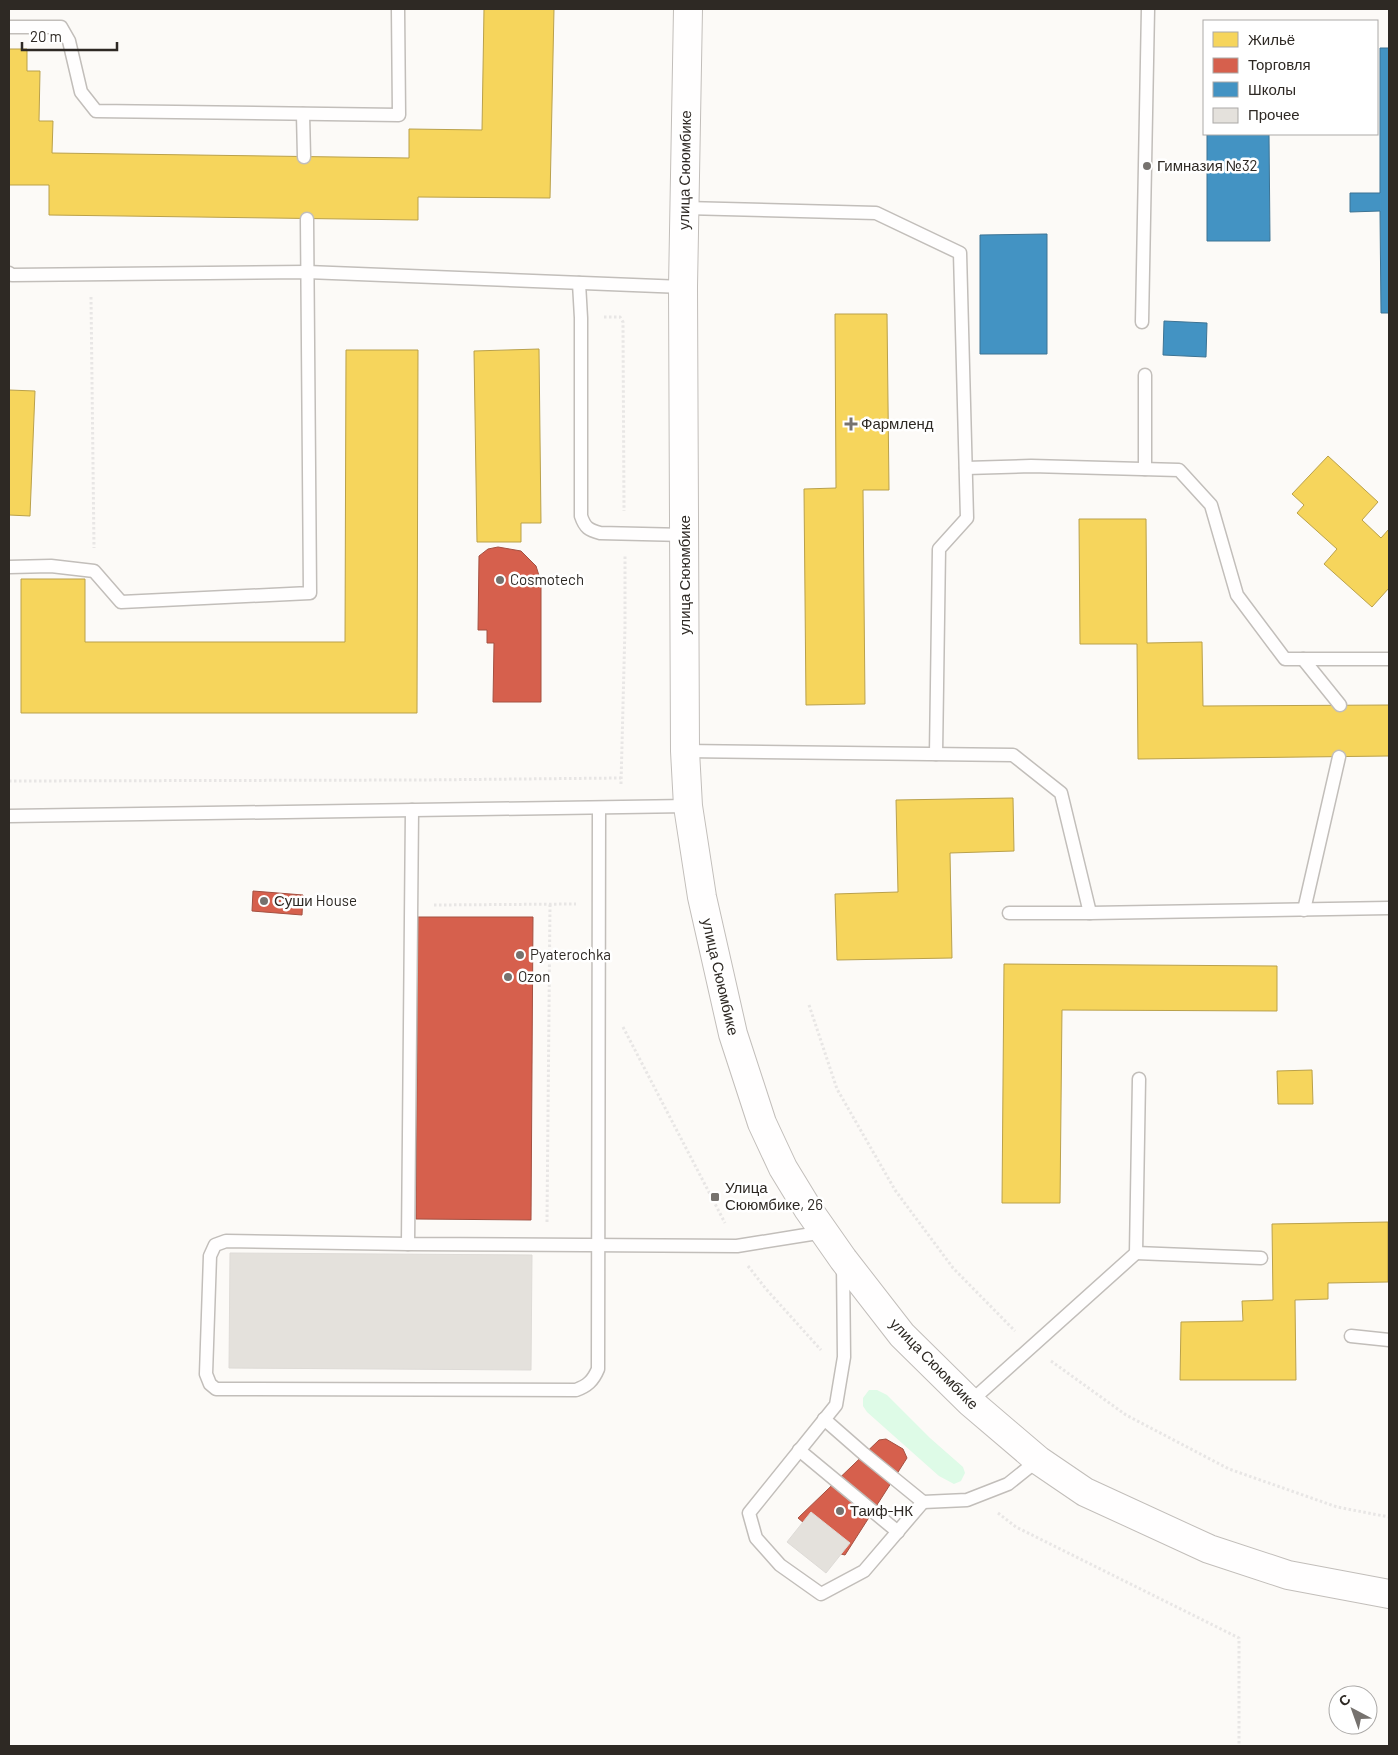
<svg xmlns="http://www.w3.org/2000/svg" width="1398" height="1755" viewBox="0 0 1398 1755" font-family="Barlow,sans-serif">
<rect width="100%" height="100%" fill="#fcfaf7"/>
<!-- green -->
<path fill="#defbe7" d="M869 1390H877L887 1395 930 1438 963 1467 965 1473 961 1481 954 1484 939 1476 867 1412 863 1406V1398Z"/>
<!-- homes -->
<g fill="#f6d55c" stroke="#baa14b">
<path d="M484 9H554L550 198 418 197V220L49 215V185H9V49H27V71H40L39 121H53L52 153 409 158V129L482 130Z"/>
<path d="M835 314H887L889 490H863L865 704 806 705 804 489 836 488Z"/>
<path d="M539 349 541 523H521V542H477L474 351Z"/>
<path d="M346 350H418L417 713H21V579H85V642H345Z"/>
<path d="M9 390 35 391 30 516 9 515Z"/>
<path d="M1328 456 1378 502 1362 520 1381 538 1389 529V588L1372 607 1324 564 1337 549 1297 513 1304 505 1292 494Z"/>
<path d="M1079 519H1146L1147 643 1202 642 1203 706 1389 705V756L1138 759 1137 644H1080Z"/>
<path d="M1013 798 1014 851 950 853 952 958 837 960 835 894 898 892 896 800Z"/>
<path d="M1004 964 1277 966V1011L1062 1010 1060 1203H1002Z"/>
<path d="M1312 1070 1313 1104H1278L1277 1071Z"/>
<path d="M1388 1222V1282L1328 1283V1299L1295 1300 1296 1380H1180L1181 1322 1243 1321 1242 1301 1273 1300 1272 1224Z"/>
</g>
<!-- shops -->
<g fill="#d6604d" stroke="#a45041">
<path d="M498 547 521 551 536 566 541 582V702H493L494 643H487V630H478L479 556 488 549Z"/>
<path d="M253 891 303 895 302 915 252 911Z"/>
<path d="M418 917H533L531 1220 416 1219Z"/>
<path d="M886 1439 903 1449 907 1458 845 1555 841 1554 798 1518 879 1440Z"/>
</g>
<!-- schools -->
<g fill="#4393c3" stroke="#3d7393">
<path d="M1380 48H1389V313H1381L1380 211 1350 212V193H1380Z"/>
<path d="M1207 134H1269L1270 241H1207Z"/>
<path d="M1047 234V354H980V235Z"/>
<path d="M1164 321 1207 323 1206 357 1163 355Z"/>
</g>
<!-- building -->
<g fill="#e4e1dc" stroke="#dedbd7">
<path d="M230 1253 532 1255 531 1370 229 1368Z"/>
<path d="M811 1512 850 1543 826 1573 787 1542Z"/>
</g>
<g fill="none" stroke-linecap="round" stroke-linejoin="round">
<!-- service casing -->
<g stroke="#c2beba" stroke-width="15">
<g id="service">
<path d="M9 27H61L69 41 81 92 96 111 399 115 398 9"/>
<path d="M303 114 304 157"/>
<path d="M685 208 876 213 960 253 967 518 939 549 936 754"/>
<path d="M9 273 12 275 307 272 683 287"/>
<path d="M579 283 581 318V516C585 528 589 530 600 533L685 535"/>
<path d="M1142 322 1148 9"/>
<path d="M966 468 1031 466 1179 470 1211 505 1237 595 1285 659H1389"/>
<path d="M1145 469V375"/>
<path d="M9 567 51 566 94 571 121 602 310 593 307 219"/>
<path d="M1303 659 1340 705"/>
<path d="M685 751 1013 755 1061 793 1090 913 1389 908"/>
<path d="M412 810 408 1244 737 1246 824 1232"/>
<path d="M9 816 688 806"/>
<path d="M1304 910 1339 757"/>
<path d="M1009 913H1090"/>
<path d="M408 1244 226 1241 215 1245 210 1256 206 1374 210 1384 216 1389 576 1390C587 1386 593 1381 598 1369L599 808"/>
<path d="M1136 1253 1261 1258"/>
<path d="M843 1264 844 1357 836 1405 749 1513 756 1538 780 1565 821 1594 864 1571 923 1502"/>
<path d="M1351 1336 1389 1340"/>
<path d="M970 1402 1136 1253 1139 1079"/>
<path d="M824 1419 864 1454 923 1502 967 1500 1008 1484 1038 1460"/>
<path d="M799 1450 898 1532"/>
</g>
</g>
<!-- tertiary casing -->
<g stroke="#c2beba" stroke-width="30">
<path id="tertiary" d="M688 9 683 287 685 751 688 806 702 897 733 1034 762 1123 783 1168 808 1209 843 1259 902 1335 970 1402 1038 1460 1085 1492 1209 1549 1288 1575 1389 1594"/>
</g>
<!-- path -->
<g stroke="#e8e6e5" stroke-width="3" stroke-dasharray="2.5 2.5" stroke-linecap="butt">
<path d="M91 297 94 548"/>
<path d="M604 317H620L623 322 624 511"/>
<path d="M9 781 419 780 621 778"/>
<path d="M621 784 625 627V555"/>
<path d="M434 905 576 904"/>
<path d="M809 1005 837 1089 895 1190 953 1268 1015 1331"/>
<path d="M623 1027 725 1223"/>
<path d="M547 1222 550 904"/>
<path d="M748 1266 766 1289 821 1350"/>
<path d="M1051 1361 1126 1415 1229 1469 1337 1507 1389 1517"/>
<path d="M998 1513 1016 1527 1239 1638V1746"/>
</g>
<!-- service -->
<use href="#service" stroke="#fffefe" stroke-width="12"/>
<!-- tertiary -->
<use href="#tertiary" stroke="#fffefe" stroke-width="28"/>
</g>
<!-- markers -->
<g fill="#76726e" stroke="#fff" stroke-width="2">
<circle cx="1147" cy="166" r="5"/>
<path d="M848.5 416.5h5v5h5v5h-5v5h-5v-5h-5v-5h5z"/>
<circle cx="500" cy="580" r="5"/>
<circle cx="264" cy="901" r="5"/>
<circle cx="520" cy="955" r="5"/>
<circle cx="508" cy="977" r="5"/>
<rect x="710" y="1192" width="10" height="10" rx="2.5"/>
<circle cx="840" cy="1511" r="5"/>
</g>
<g text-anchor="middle" stroke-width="5" stroke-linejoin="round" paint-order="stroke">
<!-- poi labels -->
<g font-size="15" fill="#2e2924" stroke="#fff" text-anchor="start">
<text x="1157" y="171">Гимназия №32</text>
<text x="861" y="429">Фармленд</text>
<text x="510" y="585">Cosmotech</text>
<text x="274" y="906">Суши House</text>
<text x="530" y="960">Pyaterochka</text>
<text x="518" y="982">Ozon</text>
<text x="725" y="1193">Улица<tspan x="725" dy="17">Сююмбике, 26</tspan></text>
<text x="850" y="1516">Таиф-НК</text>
</g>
<!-- street labels -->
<g font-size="15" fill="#2e2924" stroke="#fff">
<text transform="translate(685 170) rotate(-89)" y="5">улица Сююмбике</text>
<text transform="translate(685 575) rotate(-90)" y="5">улица Сююмбике</text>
<text transform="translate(720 977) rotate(77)" y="5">улица Сююмбике</text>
<text transform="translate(934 1364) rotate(46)" y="5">улица Сююмбике</text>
</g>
</g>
<!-- border -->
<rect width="1398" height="1755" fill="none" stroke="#2e2924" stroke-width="20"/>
<!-- legend -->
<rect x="1203" y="20" width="175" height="115" fill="#ffffff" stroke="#aba9a7"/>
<rect x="1213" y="32" width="25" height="15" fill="#f6d55c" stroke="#aba9a7"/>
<text x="1248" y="45" font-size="15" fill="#2e2924">Жильё</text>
<rect x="1213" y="58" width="25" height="15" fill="#d6604d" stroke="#aba9a7"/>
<text x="1248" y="70" font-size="15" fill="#2e2924">Торговля</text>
<rect x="1213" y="82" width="25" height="15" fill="#4393c3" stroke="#aba9a7"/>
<text x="1248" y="95" font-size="15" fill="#2e2924">Школы</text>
<rect x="1213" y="108" width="25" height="15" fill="#e4e1dc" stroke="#aba9a7"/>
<text x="1248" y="120" font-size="15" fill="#2e2924">Прочее</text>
<!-- north arrow -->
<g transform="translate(1353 1710) rotate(319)"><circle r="24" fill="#ffffff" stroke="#aba9a7"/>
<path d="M0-4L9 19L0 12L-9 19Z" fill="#76726e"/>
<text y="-8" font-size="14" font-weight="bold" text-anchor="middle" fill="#2e2924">С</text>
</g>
<!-- scale -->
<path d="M22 42v8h95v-8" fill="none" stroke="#2e2924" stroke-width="2.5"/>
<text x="30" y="42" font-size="15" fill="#2e2924" stroke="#ffffff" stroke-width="4" paint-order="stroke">20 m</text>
</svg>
